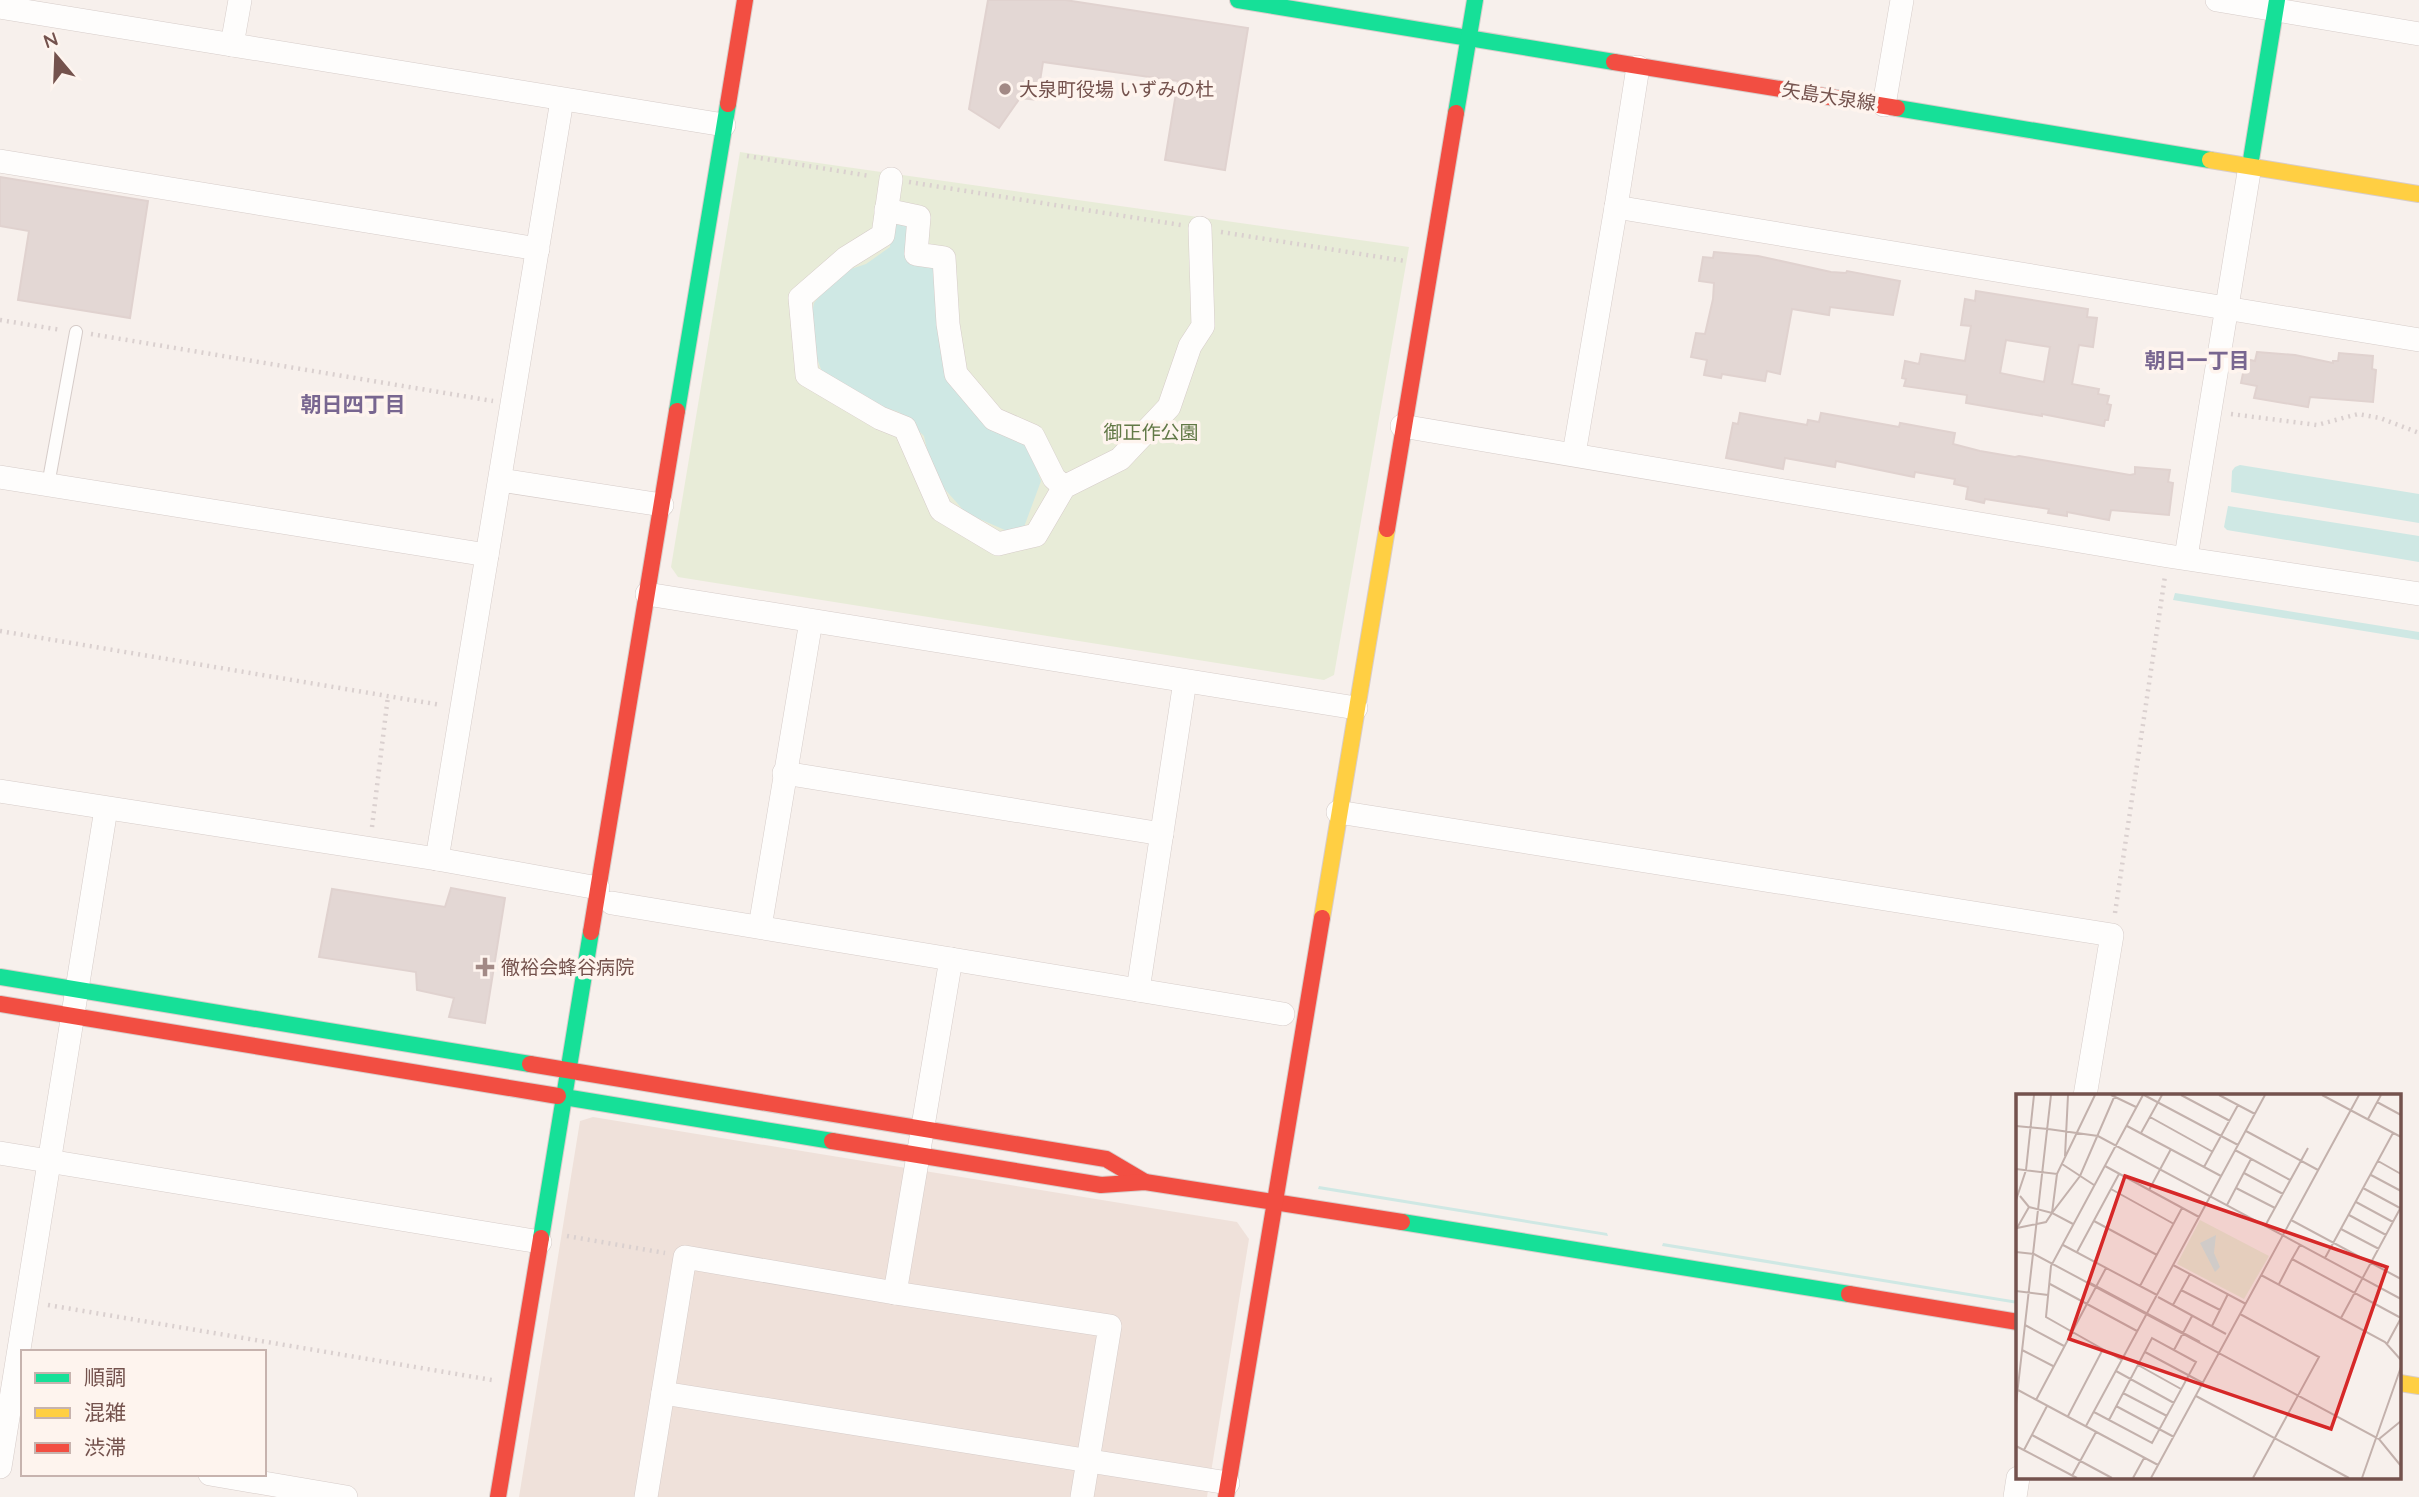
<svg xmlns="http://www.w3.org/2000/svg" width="2419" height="1497" viewBox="0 0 2419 1497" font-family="Quicksand,'Noto Sans JP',sans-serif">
<rect width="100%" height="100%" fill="#f7f0ec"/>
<!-- residential -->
<path fill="#efe1da" d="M593 1117 1237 1222 1249 1239 1207 1497H519L580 1121Z"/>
<!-- green -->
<path fill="#e8ecd8" d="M740 152 1409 247 1334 675 1324 680 678 577 671 567Z"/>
<!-- water -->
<g fill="#cfe8e4">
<path d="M892 222 915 225 912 255 941 263 947 376 1027 443 1041 481 1024 527 1014 534 966 513 933 476 924 436 899 412 860 400 822 372 808 333 814 303 839 273 866 264 890 247Z"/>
<path d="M2240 465 2419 494V523L2231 492 2232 471 2235 467Z"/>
<path d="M2228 506 2419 536V562L2227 530 2224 527Z"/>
<path d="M2175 593 2419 632V640L2173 600Z"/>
<path d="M1319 1186 1607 1233 1608 1236 1318 1189Z"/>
<path d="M1663 1243 2018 1301V1304L1662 1246Z"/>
</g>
<!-- building -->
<g fill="#e3d7d4" stroke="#e0d2cf" stroke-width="2" fill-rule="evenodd">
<path d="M988 0H1065L1248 28 1225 170 1165 160 1178 81 1043 62 1037 100 1020 98 999 128 969 109Z"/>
<path d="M0 177 148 201 130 318 18 300 29 231 0 226Z"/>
<path d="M1714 252 1758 256 1831 272 1846 273 1847 271 1900 281 1893 315 1830 307 1829 315 1792 309 1780 374 1767 371 1765 381 1722 374 1721 378 1704 375 1707 360 1691 357 1696 333 1705 334 1713 299 1714 283 1699 281 1703 257 1713 258Z"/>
<path d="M1976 291 2088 309 2087 317 2097 318 2093 347 2079 345 2072 384 2099 389 2098 394 2109 396 2107 404 2111 405 2108 420H2105L2104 426 2042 414V416L1966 403 1967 395 1904 386 1906 379 1902 378 1905 361 1919 364 1921 354 1965 361 1971 326 1961 325 1965 299 1975 301ZM2006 340 2050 347 2044 382 2000 373Z"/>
<path d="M2257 352 2295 355 2333 363V361H2338L2339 353 2373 356 2372 369 2376 370 2373 402 2310 397 2308 407 2254 398 2257 386 2241 383 2246 359 2255 361Z"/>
<path d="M1740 413 1807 425 1808 420 1819 422 1821 413 1899 427 1900 423 1955 433 1953 444 1980 451 2015 457 2019 456 2130 475 2135 474V467L2170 470 2168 482 2173 483 2169 515 2111 510 2109 520 2067 512V516L2048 513 2049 509 1985 499 1984 503 1966 499 1968 487 1954 484 1955 479 1915 472 1914 477 1836 461 1835 467 1785 458 1783 469 1726 458 1733 423 1738 424Z"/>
<path d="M451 888 505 898 485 1023 449 1017 454 998 417 990 416 972 319 957 332 889 445 907Z"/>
</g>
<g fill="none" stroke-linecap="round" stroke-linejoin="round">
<!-- lane casing -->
<g stroke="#d6ccc9" stroke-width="14">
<path id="lane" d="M48 485 76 332"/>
</g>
<!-- street casing -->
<g stroke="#d6ccc9" stroke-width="24">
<g id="street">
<path d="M2217 0 2419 34"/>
<path d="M0 7 724 125"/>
<path d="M232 45 240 0"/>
<path d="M1638 67 1616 207 2419 340"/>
<path d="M1884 105 1902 0"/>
<path d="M0 161 538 249"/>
<path d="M891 179 883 235 846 258 800 298 807 375 880 418 905 428 941 510 998 544 1036 535 1064 487 1120 459 1169 407 1190 346 1203 326 1200 228"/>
<path d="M886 210 919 217 916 254 944 258 948 324 956 374 994 419 1033 436 1054 478 1064 487"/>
<path d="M1402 426 2168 556 2419 594"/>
<path d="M1574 454 1616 207"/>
<path d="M0 477 487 555"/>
<path d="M500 480 662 505"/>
<path d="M2186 557 2250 166"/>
<path d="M647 594 1356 708"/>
<path d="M784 773 1162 834"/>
<path d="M0 791 437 859 598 888"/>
<path d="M1338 812 2112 935 2085 1096"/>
<path d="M437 859 562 100"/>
<path d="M612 903 1283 1014"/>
<path d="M760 927 811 621"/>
<path d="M1138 990 1185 681"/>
<path d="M0 1153 540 1242"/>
<path d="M895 1293 951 959"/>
<path d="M663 1393 1228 1483"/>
<path d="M0 1467 106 809"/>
<path d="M210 1474 346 1497"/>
<path d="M646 1497 685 1257 895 1293 1110 1326 1082 1497"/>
<path d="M2015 1497 2018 1478"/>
</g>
</g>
<!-- fast casing -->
<g stroke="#d8cdca" stroke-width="18">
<g id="fast">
<path d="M1238 0 1614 62"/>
<path d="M1897 108 2210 160"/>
<path d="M1456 113 1475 0"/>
<path d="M2250 166 2277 0"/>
<path d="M677 411 728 104"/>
<path d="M0 977 530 1064"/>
<path d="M558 1096 832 1141"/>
<path d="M1402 1222 1849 1294"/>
<path d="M541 1238 591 932"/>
</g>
</g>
<!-- slow casing -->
<g stroke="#d8cdca" stroke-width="18">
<g id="slow">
<path d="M2210 160 2419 194"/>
<path d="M1322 918 1387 529"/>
<path d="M2400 1383 2419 1386"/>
</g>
</g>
<!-- jam casing -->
<g stroke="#d8cdca" stroke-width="18">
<g id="jam">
<path d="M1614 62 1897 108"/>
<path d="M728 104 745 0"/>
<path d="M1387 529 1456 113"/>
<path d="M591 932 677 411"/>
<path d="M0 1004 558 1096"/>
<path d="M530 1064 1106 1159 1145 1182"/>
<path d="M832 1141 1101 1185 1145 1182 1402 1222"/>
<path d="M1849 1294 2018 1322"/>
<path d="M498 1497 541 1238"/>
<path d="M1226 1497 1322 918"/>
</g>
</g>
<!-- path -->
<g stroke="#dad0cf" stroke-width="4.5" stroke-dasharray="2 5" stroke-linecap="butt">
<path d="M747 156 870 176"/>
<path d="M909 182 1181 225"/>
<path d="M1221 232 1405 261"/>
<path d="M0 320 61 330"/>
<path d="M91 334 493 401"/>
<path d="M2231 414 2317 425 2358 414 2380 418 2419 433"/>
<path d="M0 631 441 705"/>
<path d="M372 827 388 696"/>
<path d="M2115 913 2165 576"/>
<path d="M567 1236 665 1253"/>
<path d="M48 1305 492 1380"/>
</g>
<!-- lane -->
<use href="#lane" stroke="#fefdfc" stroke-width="12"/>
<!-- street -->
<use href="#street" stroke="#fefdfc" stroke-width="23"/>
<!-- fast -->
<use href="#fast" stroke="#16e098" stroke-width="16"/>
<!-- slow -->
<use href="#slow" stroke="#ffcf43" stroke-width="16"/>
<!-- jam -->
<use href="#jam" stroke="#f24e42" stroke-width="16"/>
</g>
<!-- markers -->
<g fill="#a28985" stroke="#fef4ee" stroke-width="2.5">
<circle cx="1005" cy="89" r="7"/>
<path d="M481.5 956.5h7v7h7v7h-7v7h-7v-7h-7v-7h7z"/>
</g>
<g text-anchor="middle" stroke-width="7" stroke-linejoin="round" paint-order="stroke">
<!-- poi labels -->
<g font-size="19" fill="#74524d" stroke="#fef4ee" text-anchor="start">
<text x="1019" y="96">大泉町役場 いずみの杜</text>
<text x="501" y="974">徹裕会蜂谷病院</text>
</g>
<!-- street labels -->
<g font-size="19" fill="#74524d" stroke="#fef4ee">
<text transform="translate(1829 96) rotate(9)" y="7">矢島大泉線</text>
</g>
<!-- park labels -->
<g font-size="19" fill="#617846" stroke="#fef4ee">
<text x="1151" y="439">御正作公園</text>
</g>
<!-- neighbourhood labels -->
<g font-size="21" font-weight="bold" fill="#786690" stroke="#fef4ee">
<text x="2197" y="368">朝日一丁目</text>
<text x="353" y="412">朝日四丁目</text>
</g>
</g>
<!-- overview -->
<g transform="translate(2016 1094)">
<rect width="385" height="385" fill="#f7f0ec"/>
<path d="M184 126 253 162 228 205 161 170Z" fill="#e8ecd8"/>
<path d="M200 141 198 159 204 173 199 178 184 149Z" fill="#cfe8e4"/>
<path fill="none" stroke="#c3b1ac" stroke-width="2" d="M95 1 120 13M128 1 222 51M165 1 214 27M203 1 239 20M306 1 385 43M361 8 385 21M134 23 197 58M352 25 365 1M0 32 32 35M111 32 205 82M32 35 82 42 385 205M230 37 302 76M125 39 146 1M219 56 274 86M49 62 52 1M362 67 385 80M46 70 78 91M89 72 183 123M188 73 222 11M0 75 41 80 79 1M228 79 267 100M355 81 385 97M220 94 259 114M347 94 384 114M95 95 158 130M133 96 155 55M4 102 13 113 36 119 41 80M0 106 10 76 18 1M340 108 377 128M211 111 235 65M13 113 1 134 30 128 36 119M333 121 370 141M275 126 385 185M78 127 141 161M57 130 36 119 64 82 99 1M249 132 292 54M325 135 363 155M47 151 141 201M284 151 276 165 385 224M0 158 18 160 363 345 385 372M61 158 103 80M309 164 377 39M157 171 230 210M245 181 369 248 385 266M74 189 184 248M34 190 121 237M263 190 276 165M124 192 166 114M165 196 204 216M0 197 32 201M142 203 210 240M157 211 174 180M224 220 303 263 237 384M325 224 385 113M9 231 48 252M196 232 212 200M371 250 385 224M6 256 37 272M158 256 176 222M129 258 187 289M106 266 30 223 35 172 127 1M122 271 165 295M100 277 158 309M2 296 142 371M107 299 151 322M180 302 333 384M20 306 90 174M0 310 35 1M100 312 158 343M78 318 136 349 180 268 136 244 93 326M52 322 87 255M70 332 249 1M16 341 96 384M363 345 385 327M0 352 61 384M8 356 31 312M56 382 80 338M117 384 128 364M135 384 343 1M346 384 385 273"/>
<path fill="#d62828" fill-opacity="0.15" stroke="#d62828" stroke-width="3.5" d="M109 82 371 173 315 335 53 245Z"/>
<rect width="385" height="385" fill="none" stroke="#74524d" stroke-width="3.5"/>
</g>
<!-- legend -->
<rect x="21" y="1350" width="245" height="126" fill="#fef4ee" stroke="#c7b3ae" stroke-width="2"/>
<rect x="35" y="1373" width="35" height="10" fill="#16e098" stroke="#c7b3ae" stroke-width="2"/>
<text x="84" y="1385" font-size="21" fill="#74524d">順調</text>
<rect x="35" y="1408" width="35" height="10" fill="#ffcf43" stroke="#c7b3ae" stroke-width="2"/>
<text x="84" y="1420" font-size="21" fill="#74524d">混雑</text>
<rect x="35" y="1443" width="35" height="10" fill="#f24e42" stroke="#c7b3ae" stroke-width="2"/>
<text x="84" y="1455" font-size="21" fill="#74524d">渋滞</text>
<!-- north arrow -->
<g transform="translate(56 56) rotate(341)" stroke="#fef4ee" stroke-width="5" paint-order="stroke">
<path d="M0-5L12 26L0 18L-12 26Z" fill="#74524d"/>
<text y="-10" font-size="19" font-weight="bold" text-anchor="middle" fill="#74524d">N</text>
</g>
</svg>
